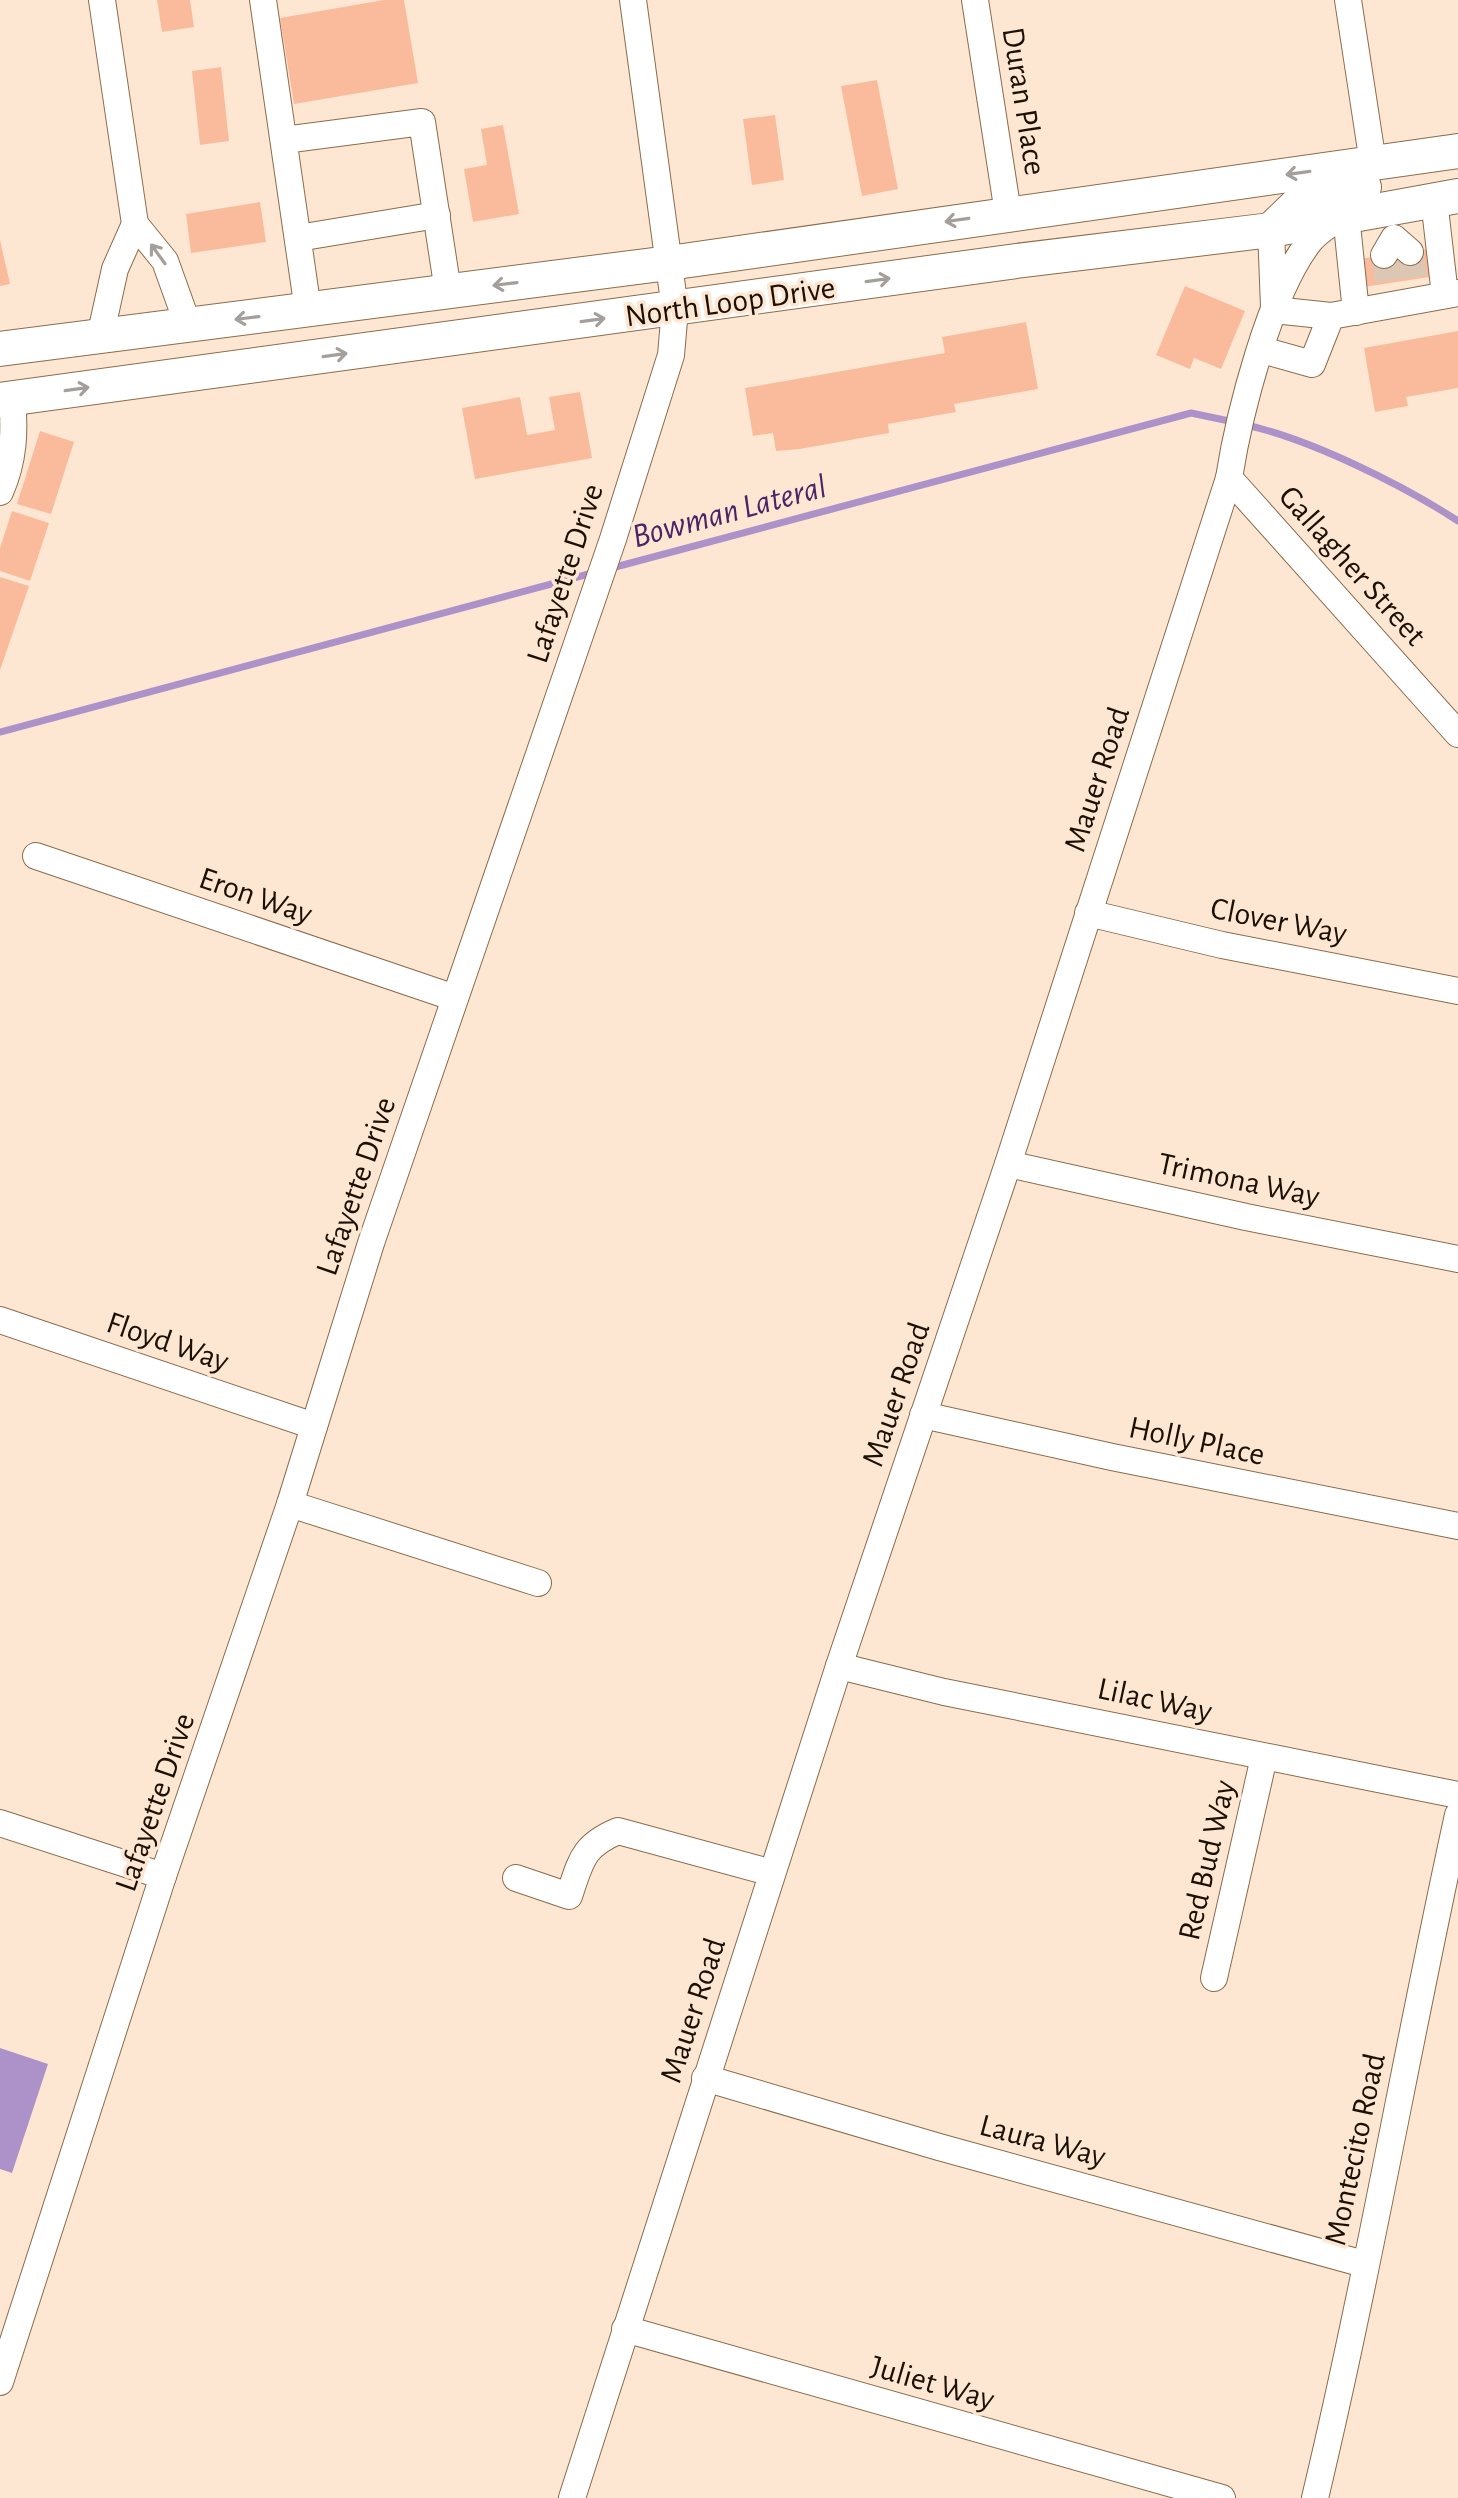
<svg xmlns="http://www.w3.org/2000/svg" width="1458" height="2498" viewBox="0 0 1458 2498" font-family="'Alegreya Sans',sans-serif">
<rect width="100%" height="100%" fill="#fde7d2"/>
<!-- water -->
<path fill="#ad92c9" d="M0 2048 48 2064 12 2173 0 2169Z"/>
<g fill="none" stroke-linecap="round" stroke-linejoin="round">
<!-- stream -->
<g stroke="#ad92c9" stroke-width="7">
<path d="M1246 425C1310 439 1403 485 1458 521"/>
<path d="M608 569 1191 413 1234 422"/>
<path d="M0 732 596 572"/>
</g>
</g>
<!-- building -->
<g fill="#fabb9d">
<path d="M157 0H190L194 27 162 32Z"/>
<path d="M384 0H404L418 83 294 104 280 18Z"/>
<path d="M221 67 229 141 200 145 192 71Z"/>
<path d="M877 80 898 189 862 196 841 86Z"/>
<path d="M775 115 784 180 752 185 743 119Z"/>
<path d="M503 125 519 214 473 222 464 169 487 165 481 129Z"/>
<path d="M260 202 266 242 191 253 186 214Z"/>
<path d="M0 240 10 284 0 286Z"/>
<path d="M1432 248 1436 276 1357 288 1353 260Z"/>
<path d="M1185 286 1245 311 1221 369 1194 358 1190 369 1156 355Z"/>
<path d="M1026 322 1038 389 954 404 956 412 888 424 889 433 800 449 776 451 773 433 753 436 745 388 945 353 942 337Z"/>
<path d="M1458 331V388L1406 397 1408 406 1375 412 1364 348Z"/>
<path d="M580 392 592 458 475 479 462 408 520 397 527 435 555 430 549 397Z"/>
<path d="M40 431 74 442 51 514 17 504Z"/>
<path d="M12 511 49 523 30 581 0 571V548Z"/>
<path d="M0 577 29 586 0 670Z"/>
</g>
<g fill="none" stroke-linecap="round" stroke-linejoin="round">
<!-- minor-tunnel -->
<g stroke="#dbc7b3" stroke-width="26" stroke-dasharray="26 13" stroke-linecap="butt">
<path d="M1410 252 1414 279"/>
<path d="M1384 255 1388 284"/>
</g>
<!-- minor casing -->
<g stroke="#8b6b4b" stroke-width="28">
<g id="minor">
<path d="M102 0 135 224"/>
<path d="M263 0 308 310"/>
<path d="M975 0 1008 213"/>
<path d="M1348 0 1373 163"/>
<path d="M284 140 422 122 448 291"/>
<path d="M1434 200 1445 295"/>
<path d="M1346 215 1356 312"/>
<path d="M1271 230 1274 307"/>
<path d="M298 238 437 215"/>
<path d="M1384 255 1394 238 1410 252"/>
<path d="M1274 310 1331 316"/>
<path d="M100 337 115 269 135 224 165 261 188 325"/>
<path d="M1262 350 1312 364 1331 316 1458 293"/>
<path d="M1229 478 1458 734"/>
<path d="M0 492C14 460 15 432 12 398"/>
<path d="M36 856 455 998"/>
<path d="M1088 913 1222 945 1458 991"/>
<path d="M1008 1164 1246 1217 1458 1259"/>
<path d="M0 1320 314 1426"/>
<path d="M923 1415 1112 1457 1458 1526"/>
<path d="M290 1504 538 1583"/>
<path d="M839 1666 944 1692 1458 1795"/>
<path d="M0 1823 163 1876"/>
<path d="M516 1878 569 1896C581 1861 582 1846 618 1831L772 1873"/>
<path d="M1214 1978 1264 1757"/>
<path d="M705 2078 939 2147 1364 2264"/>
<path d="M625 2329 1222 2498"/>
<path d="M0 2382 163 1876 290 1504 371 1243 613 539 671 355 675 309 633 0"/>
<path d="M572 2498 839 1666 1008 1164 1229 478C1239 414 1270 291 1310 241 1317 232 1329 225 1338 218"/>
<path d="M1315 2498C1369 2272 1408 2042 1458 1815"/>
</g>
</g>
<!-- major casing -->
<g stroke="#8b6b4b" stroke-width="36">
<g id="major">
<path d="M1271 230 1305 197 1364 187"/>
<path d="M0 349 669 263 1458 151"/>
<path d="M0 400 1016 261 1271 230 1458 196"/>
</g>
</g>
<!-- minor -->
<use href="#minor" stroke="#fff" stroke-width="26"/>
<!-- major -->
<use href="#major" stroke="#fff" stroke-width="34"/>
</g>
<!-- one-way arrows -->
<defs><path id="oneway-shaft" d="M-6 0H5M1.5-3L5.5 0L1.5 3" fill="none" stroke-width="1.6" stroke-linecap="round" stroke-linejoin="round" transform="scale(2)"/></defs>
<g stroke="#a49f9b">
<use href="#oneway-shaft" transform="translate(1298 173) rotate(172)"/>
<use href="#oneway-shaft" transform="translate(957 220) rotate(172)"/>
<use href="#oneway-shaft" transform="translate(158 254) rotate(-126)"/>
<use href="#oneway-shaft" transform="translate(878 280) rotate(-8)"/>
<use href="#oneway-shaft" transform="translate(505 284) rotate(173)"/>
<use href="#oneway-shaft" transform="translate(247 318) rotate(173)"/>
<use href="#oneway-shaft" transform="translate(593 320) rotate(-8)"/>
<use href="#oneway-shaft" transform="translate(335 355) rotate(-8)"/>
<use href="#oneway-shaft" transform="translate(77 389) rotate(-8)"/>
</g>
<g text-anchor="middle" stroke-width="7" stroke-linejoin="round" paint-order="stroke">
<!-- street labels -->
<g font-size="32" fill="#1c1004" stroke="#fde7d2">
<text transform="translate(1025 101) rotate(81)" y="11">Duran Place</text>
<text transform="translate(730 301) rotate(-8)" y="11">North Loop Drive</text>
<text transform="translate(1353 565) rotate(48)" y="11">Gallagher Street</text>
<text transform="translate(564 573) rotate(-72)" y="11">Lafayette Drive</text>
<text transform="translate(1096 779) rotate(-72)" y="11">Mauer Road</text>
<text transform="translate(256 895) rotate(19)" y="11">Eron Way</text>
<text transform="translate(1279 920) rotate(11)" y="11">Clover Way</text>
<text transform="translate(1239 1179) rotate(12)" y="11">Trimona Way</text>
<text transform="translate(355 1186) rotate(-71)" y="11">Lafayette Drive</text>
<text transform="translate(168 1341) rotate(19)" y="11">Floyd Way</text>
<text transform="translate(895 1394) rotate(-71)" y="11">Mauer Road</text>
<text transform="translate(1197 1440) rotate(12)" y="11">Holly Place</text>
<text transform="translate(1155 1699) rotate(12)" y="11">Lilac Way</text>
<text transform="translate(154 1802) rotate(-71)" y="11">Lafayette Drive</text>
<text transform="translate(1206 1860) rotate(-77)" y="11">Red Bud Way</text>
<text transform="translate(692 2010) rotate(-72)" y="11">Mauer Road</text>
<text transform="translate(1043 2140) rotate(15)" y="11">Laura Way</text>
<text transform="translate(1354 2149) rotate(-78)" y="11">Montecito Road</text>
<text transform="translate(933 2382) rotate(16)" y="11">Juliet Way</text>
</g>
<!-- water labels -->
<g font-size="34" font-style="italic" fill="#492567" stroke="#fde7d2">
<text transform="translate(729 510) rotate(-15)" y="12">Bowman Lateral</text>
</g>
</g>
</svg>
